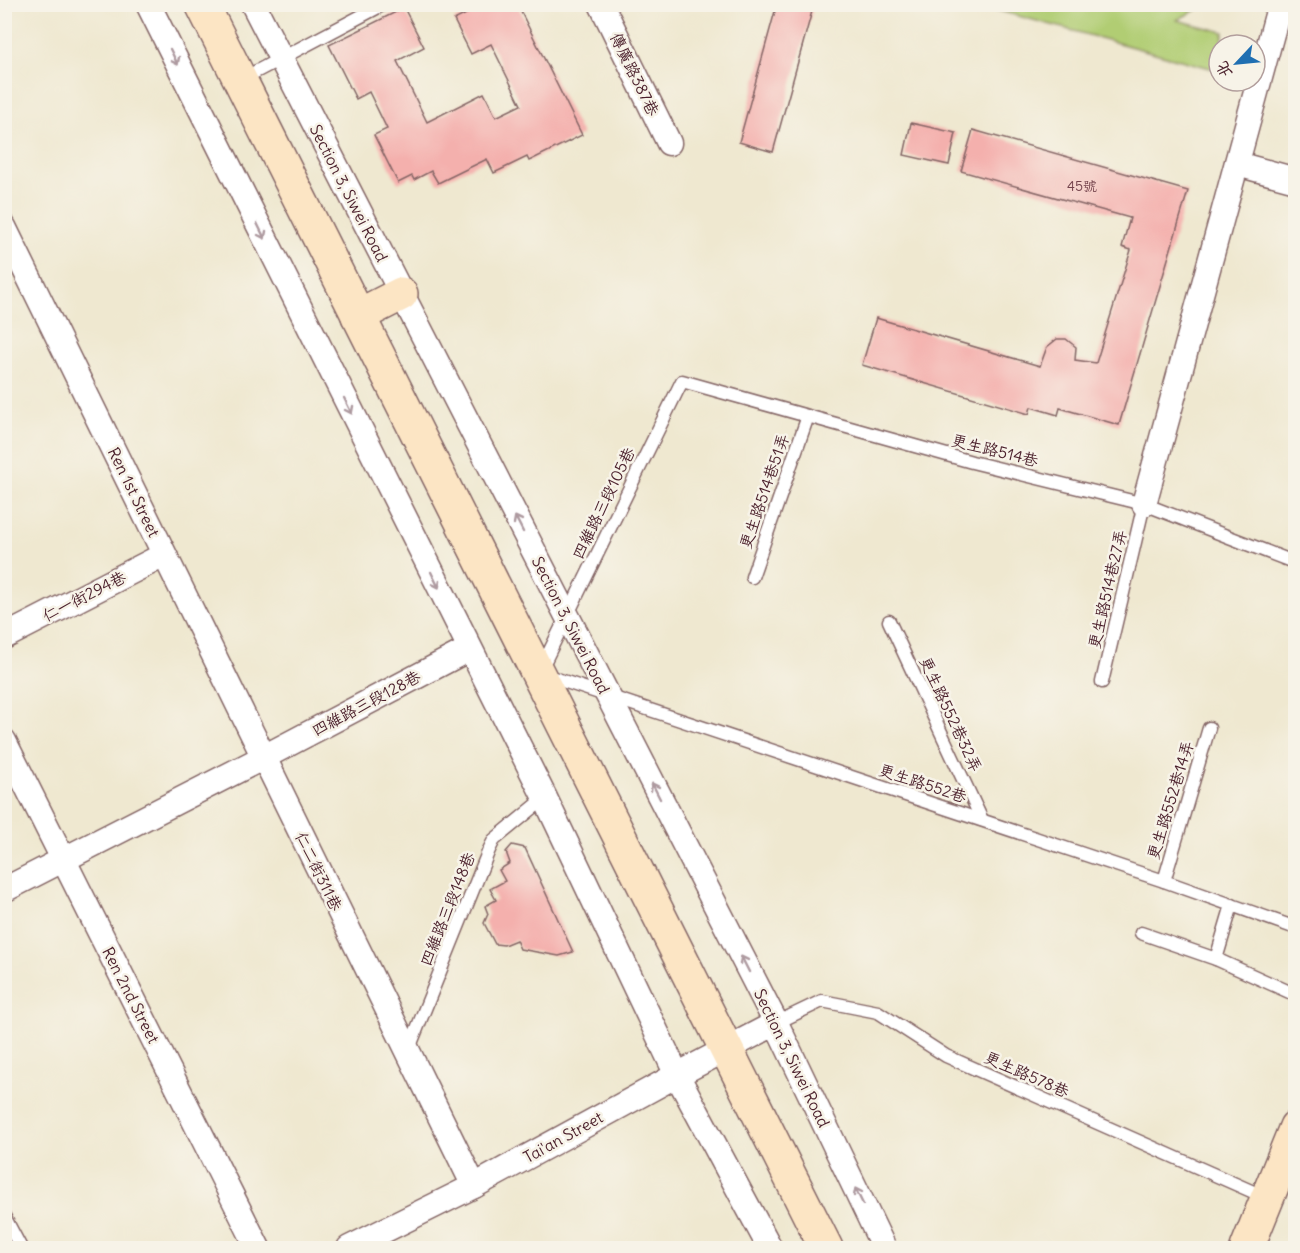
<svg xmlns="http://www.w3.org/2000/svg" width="1300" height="1253" viewBox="0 0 1300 1253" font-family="Delius,'LXGW WenKai TC',sans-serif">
<rect width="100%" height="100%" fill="#f7f3e8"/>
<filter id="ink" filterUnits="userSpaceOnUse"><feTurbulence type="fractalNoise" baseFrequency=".0167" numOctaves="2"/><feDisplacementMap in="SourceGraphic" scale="12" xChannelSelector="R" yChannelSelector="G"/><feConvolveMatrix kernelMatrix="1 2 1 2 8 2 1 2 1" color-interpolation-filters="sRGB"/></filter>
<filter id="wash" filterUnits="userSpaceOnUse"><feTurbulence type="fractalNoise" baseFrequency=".008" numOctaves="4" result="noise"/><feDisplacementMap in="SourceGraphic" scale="24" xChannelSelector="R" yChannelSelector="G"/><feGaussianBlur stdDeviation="1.35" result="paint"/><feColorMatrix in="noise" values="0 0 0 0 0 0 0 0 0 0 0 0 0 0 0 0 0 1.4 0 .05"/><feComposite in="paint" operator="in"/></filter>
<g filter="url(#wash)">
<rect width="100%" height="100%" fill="#efe8d0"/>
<!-- green -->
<path fill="#b1cd73" stroke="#7e764f" stroke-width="1.5" d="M978 5H1205L1177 20 1224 32 1221 45H1219L1214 69Z"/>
<g id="blocks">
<!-- building -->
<g fill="#f4b0ad">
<path d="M486 4H517L582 135 529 161 527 157 494 173 487 159 438 183 431 171 414 180 412 176 398 183 374 135 387 129 369 92 356 99 329 45 404 8 424 47 397 61 427 122 484 93 496 117 521 105 491 44 471 54 454 20Z"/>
<path d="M777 4H814L773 152 739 142Z"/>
<path d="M911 123 956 133 949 165 904 155Z"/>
<path d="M973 130 1188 191 1119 425 1060 408 1058 415 1031 407 1029 414 862 365 876 318 1040 366 1047 347 1057 339H1066L1076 347 1075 360 1096 363 1131 250 1122 247 1130 218 961 171Z"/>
<path d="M512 845 525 848 573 952 559 956 520 949 516 940 504 945 495 944 484 923 488 914 485 906 496 900 490 889 505 881 499 870 510 863 506 852Z"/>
</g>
</g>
</g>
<g filter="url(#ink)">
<use href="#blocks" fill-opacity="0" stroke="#846565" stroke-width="1.5"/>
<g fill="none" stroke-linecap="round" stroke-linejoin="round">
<!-- lane casing -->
<g stroke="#846565" stroke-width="15">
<g id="lane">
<path d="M242 79 384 4"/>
<path d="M1296 563 1144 504 972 462 682 381 539 673 1164 881 1296 928"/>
<path d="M752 577 808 416"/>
<path d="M889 621 982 820"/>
<path d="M1102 682 1144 504"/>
<path d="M1164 881 1209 728"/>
<path d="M1141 933 1216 959 1296 995"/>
<path d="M1216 959 1232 905"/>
<path d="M776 1023 822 1001 878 1012 946 1056 1267 1198"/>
<path d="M408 1051 489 850 494 840 545 798"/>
<path d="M4 1216 21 1248"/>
</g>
</g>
<!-- street casing -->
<g stroke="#846565" stroke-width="27">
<g id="street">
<path d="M148 4 545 798 677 1075 770 1248"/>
<path d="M253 4 776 1023 884 1248"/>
<path d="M601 4 669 143"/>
<path d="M1237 164 1296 180"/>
<path d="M4 227 474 1186"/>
<path d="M1144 504 1280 4"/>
<path d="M4 637 164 555"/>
<path d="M4 741 258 1248"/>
<path d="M4 890 264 757 469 649"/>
<path d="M349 1248 474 1186 677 1075 776 1023"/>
</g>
</g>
<!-- secondary casing -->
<g stroke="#846565" stroke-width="36">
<g id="secondary">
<path d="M202 4 826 1248"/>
<path d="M358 316 401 294"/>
<path d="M1247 1248 1296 1127"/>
</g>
</g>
<!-- lane -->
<use href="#lane" stroke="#fff" stroke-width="12"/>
<!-- street -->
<use href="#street" stroke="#fff" stroke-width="24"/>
<!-- secondary -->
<use href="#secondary" stroke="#fce5c4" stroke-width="33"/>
</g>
<!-- one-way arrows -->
<defs><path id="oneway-shaft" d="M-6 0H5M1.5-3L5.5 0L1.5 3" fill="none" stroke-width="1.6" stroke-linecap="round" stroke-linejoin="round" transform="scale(1.5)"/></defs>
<g stroke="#ae9aa0">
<use href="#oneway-shaft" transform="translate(174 57) rotate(64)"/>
<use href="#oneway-shaft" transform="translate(261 231) rotate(64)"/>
<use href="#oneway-shaft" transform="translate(348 406) rotate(64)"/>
<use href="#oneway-shaft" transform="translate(519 524) rotate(-117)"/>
<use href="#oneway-shaft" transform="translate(435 580) rotate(64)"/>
<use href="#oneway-shaft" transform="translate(656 791) rotate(-117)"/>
<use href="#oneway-shaft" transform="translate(745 964) rotate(-117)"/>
<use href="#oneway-shaft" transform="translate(859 1196) rotate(-116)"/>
</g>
</g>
<g text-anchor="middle" stroke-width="5" stroke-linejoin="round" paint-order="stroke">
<!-- number labels -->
<g font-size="14" fill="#74434c">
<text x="1082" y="191">45號</text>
</g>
<!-- street labels -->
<g font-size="16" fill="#4a1f2b" stroke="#f7f3e8">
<text transform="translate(635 74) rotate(64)" y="6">傳廣路387巷</text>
<text transform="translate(349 193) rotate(63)" y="6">Section 3, Siwei Road</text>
<text transform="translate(995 450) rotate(14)" y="6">更生路514巷</text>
<text transform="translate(764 491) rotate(-71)" y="6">更生路514巷51弄</text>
<text transform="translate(134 492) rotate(64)" y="6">Ren 1st Street</text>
<text transform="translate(603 503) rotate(-64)" y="6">四維路三段105巷</text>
<text transform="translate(1107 589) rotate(-77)" y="6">更生路514巷27弄</text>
<text transform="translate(84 596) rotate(-27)" y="6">仁一街294巷</text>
<text transform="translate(571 625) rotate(63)" y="6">Section 3, Siwei Road</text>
<text transform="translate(366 703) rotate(-28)" y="6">四維路三段128巷</text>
<text transform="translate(951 714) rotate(65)" y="6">更生路552巷32弄</text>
<text transform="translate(923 783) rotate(18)" y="6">更生路552巷</text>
<text transform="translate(1170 800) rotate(-73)" y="6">更生路552巷14弄</text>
<text transform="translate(319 871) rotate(64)" y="6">仁二街311巷</text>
<text transform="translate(447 909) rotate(-68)" y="6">四維路三段148巷</text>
<text transform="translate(131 995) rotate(63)" y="6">Ren 2nd Street</text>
<text transform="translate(792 1058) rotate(64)" y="6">Section 3, Siwei Road</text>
<text transform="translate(1027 1074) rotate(24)" y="6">更生路578巷</text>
<text transform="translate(563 1137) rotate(-29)" y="6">Tai'an Street</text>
</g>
</g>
<!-- margin -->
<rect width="1300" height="1253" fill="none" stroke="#f7f3e8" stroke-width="24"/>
<!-- north arrow -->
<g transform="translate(1237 63) rotate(244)"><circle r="28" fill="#f7f3e8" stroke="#b29e9c" stroke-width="1.5"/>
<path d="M0-4.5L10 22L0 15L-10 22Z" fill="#1f6fb2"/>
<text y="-9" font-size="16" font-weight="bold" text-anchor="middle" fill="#4a1f2b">北</text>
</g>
</svg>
